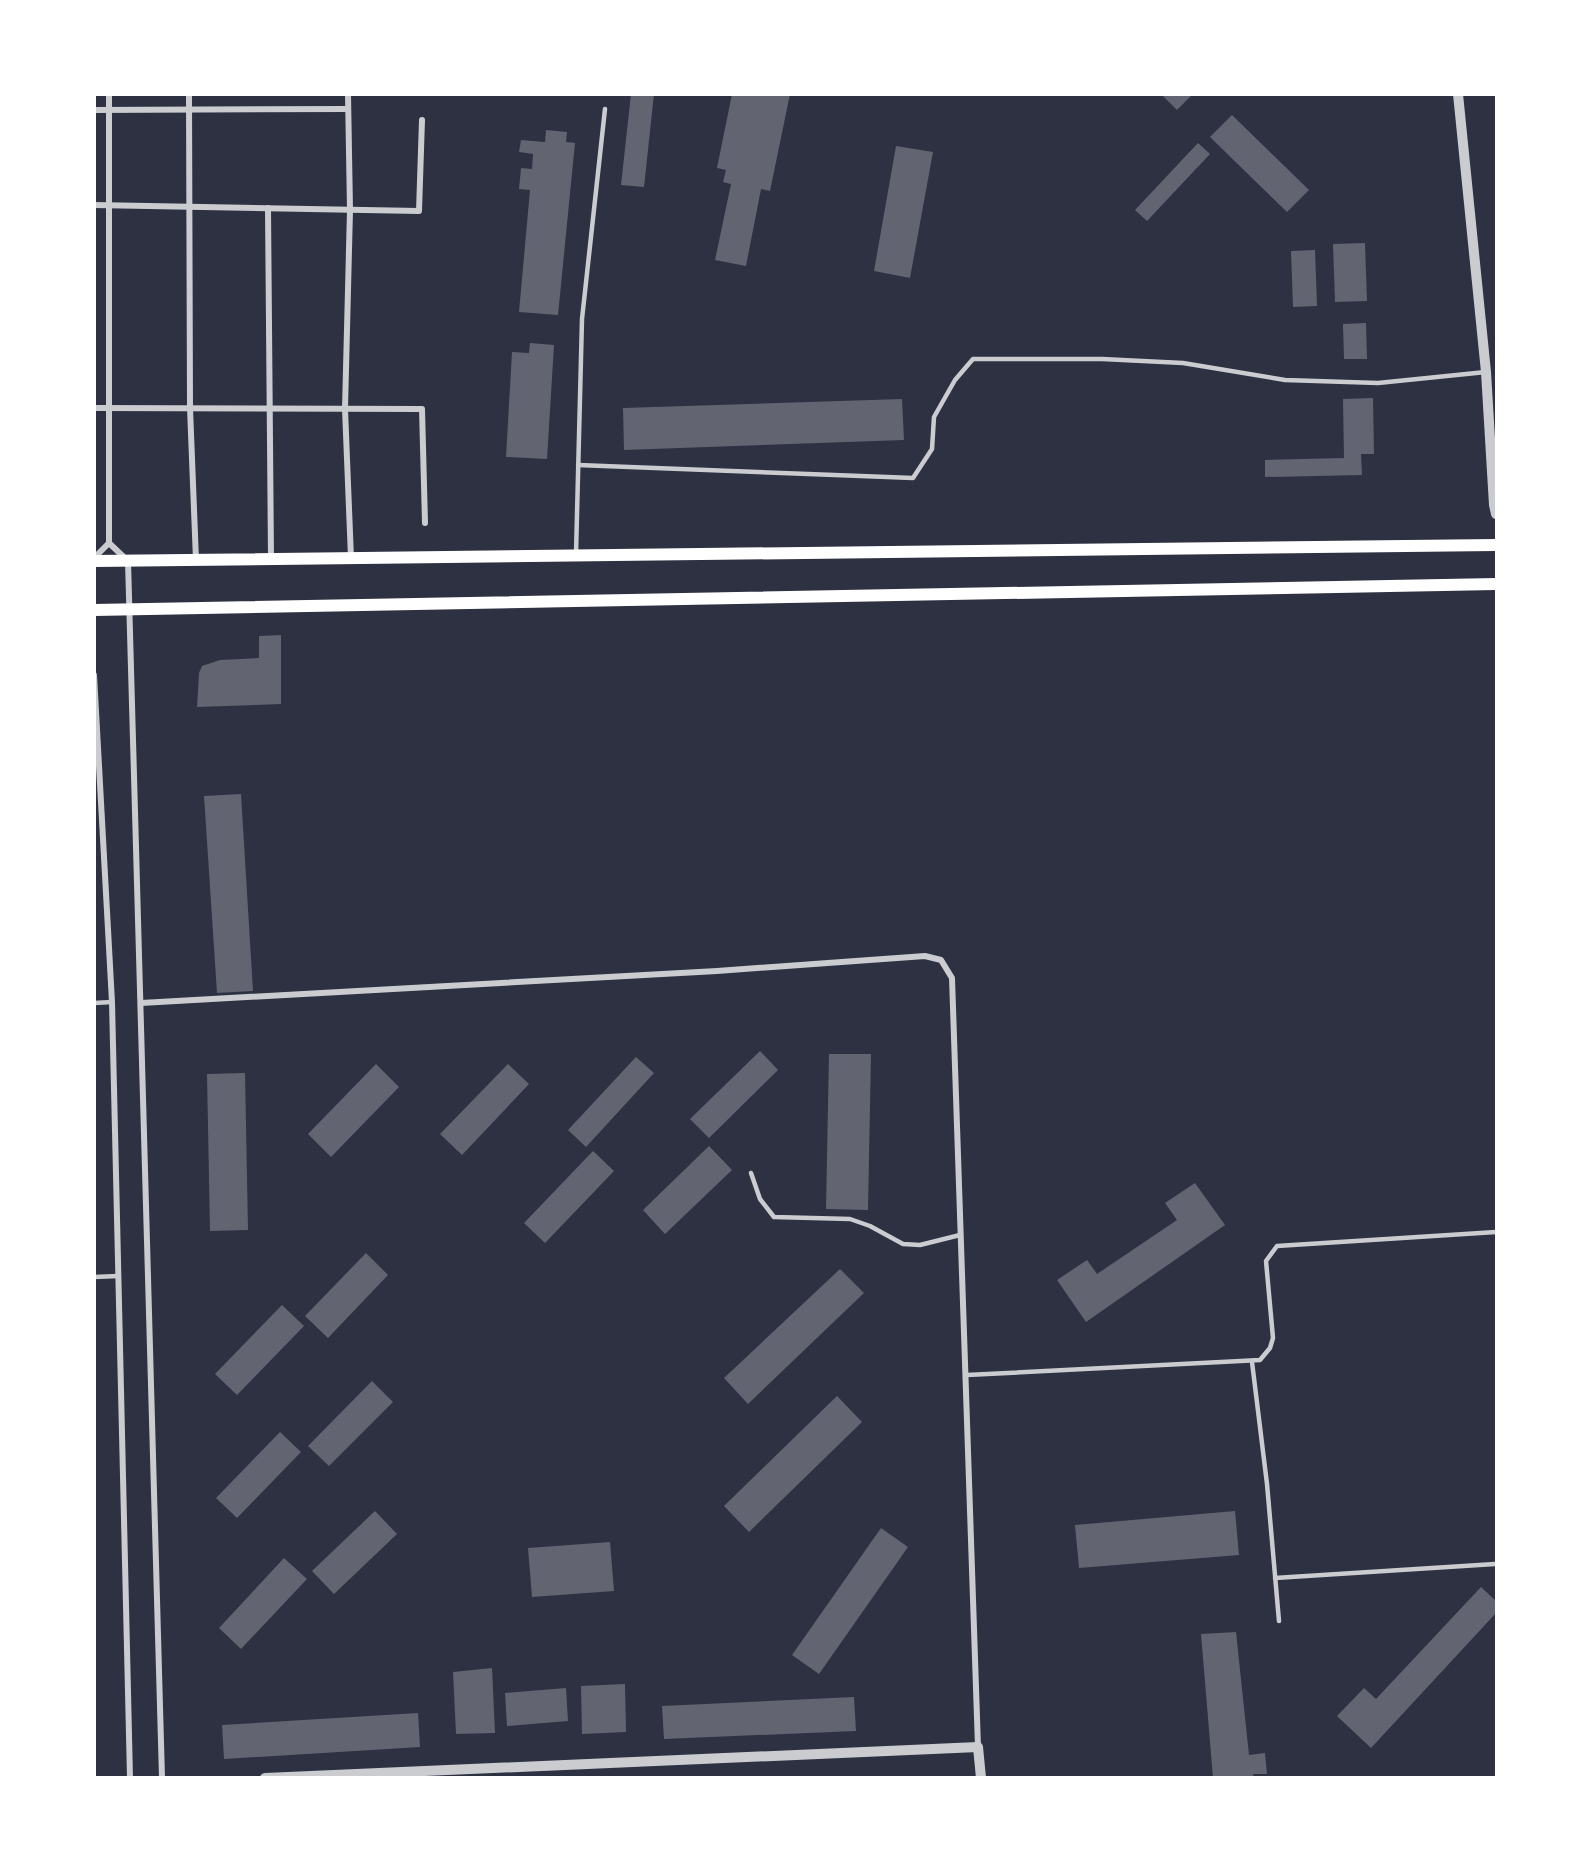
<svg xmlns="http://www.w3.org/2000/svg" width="1591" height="1872" viewBox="0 0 1591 1872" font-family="'Nunito Sans',sans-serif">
<rect width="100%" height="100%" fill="#2d3142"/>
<!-- building -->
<g fill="#626471">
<path d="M631 94H654L644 187 621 185Z"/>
<path d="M732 94H790L770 191 761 189 746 266 715 260 731 184 723 182 726 170 717 168Z"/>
<path d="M1161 94H1193L1177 110Z"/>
<path d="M1232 115 1309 190 1287 212 1210 137Z"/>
<path d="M546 130 567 132 566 142 575 143 558 315 519 312 530 190 519 189 521 168 532 169 533 154 519 152 521 140 545 142Z"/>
<path d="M1198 143 1210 154 1147 221 1135 210Z"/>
<path d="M896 146 933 152 910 278 874 271Z"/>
<path d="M1365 243 1367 301 1335 302 1333 244Z"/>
<path d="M1315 250 1317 306 1293 307 1291 251Z"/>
<path d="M1366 323 1367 359H1344L1343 324Z"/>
<path d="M530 343 554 345 547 459 506 457 512 352 529 353Z"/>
<path d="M1373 398 1374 454H1361L1362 475 1265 477V460L1344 458 1343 399Z"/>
<path d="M902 399 904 440 624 450 623 408Z"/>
<path d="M281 635V704L197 707 199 673 202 666 220 660 259 658V636Z"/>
<path d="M241 794 253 991 217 993 204 796Z"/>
<path d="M760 1051 778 1070 709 1138 690 1119Z"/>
<path d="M829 1054H871L868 1210 826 1209Z"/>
<path d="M636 1057 654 1073 586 1147 568 1130Z"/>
<path d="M376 1064 399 1087 331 1157 308 1134Z"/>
<path d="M508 1064 529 1084 462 1155 440 1134Z"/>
<path d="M245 1073 248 1230 210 1231 207 1074Z"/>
<path d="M709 1146 732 1170 665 1234 643 1210Z"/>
<path d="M593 1151 614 1171 545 1243 524 1223Z"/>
<path d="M1195 1183 1225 1225 1086 1322 1057 1280 1087 1260 1097 1274 1177 1220 1165 1203Z"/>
<path d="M366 1253 388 1275 328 1338 305 1316Z"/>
<path d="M840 1269 864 1293 748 1404 724 1378Z"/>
<path d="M282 1305 304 1326 237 1395 215 1374Z"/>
<path d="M372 1381 393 1402 329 1466 308 1446Z"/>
<path d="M837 1396 862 1422 749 1532 724 1506Z"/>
<path d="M280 1432 301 1452 237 1518 216 1498Z"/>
<path d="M375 1511 397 1534 334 1594 312 1571Z"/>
<path d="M1235 1511 1239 1555 1079 1568 1075 1525Z"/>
<path d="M881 1528 908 1547 819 1674 792 1655Z"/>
<path d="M610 1542 614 1591 532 1597 528 1548Z"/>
<path d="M284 1558 307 1579 241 1649 219 1628Z"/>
<path d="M1481 1587 1496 1601V1613L1371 1748 1337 1716 1364 1688 1376 1699Z"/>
<path d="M1236 1632 1249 1755 1265 1753 1267 1774H1253L1254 1778H1213L1201 1634Z"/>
<path d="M492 1668 495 1733 456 1734 453 1672Z"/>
<path d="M625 1684 626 1732 582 1734 581 1686Z"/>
<path d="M566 1688 568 1721 507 1726 505 1693Z"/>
<path d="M854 1697 856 1731 664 1739 662 1706Z"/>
<path d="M418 1713 420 1747 224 1759 222 1725Z"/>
</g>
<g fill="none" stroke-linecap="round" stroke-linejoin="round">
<!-- service -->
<g stroke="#caccd0" stroke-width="4.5">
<path d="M578 465 913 478 932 449 934 417 955 380 973 359H1102L1183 363 1285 380 1378 383 1486 372"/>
<path d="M576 554 582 319 605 109"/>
<path d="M94 1003 112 1002"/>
<path d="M751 1173 760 1199 774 1217 850 1219 870 1226 903 1244 920 1245 960 1235"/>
<path d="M94 1277 118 1276"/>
<path d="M1252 1362 1267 1484 1279 1621"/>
<path d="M967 1375 1260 1360 1270 1348 1273 1338 1266 1261 1277 1246 1496 1232"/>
<path d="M1275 1578 1495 1564"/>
</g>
<!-- minor -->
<g stroke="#caccd0" stroke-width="6">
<path d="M189 94 190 408 196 560"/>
<path d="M348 94 350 210 345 409 351 558"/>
<path d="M94 110 348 109"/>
<path d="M94 205 419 211 422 120"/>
<path d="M268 208 271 559"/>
<path d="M94 408 422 409 425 523"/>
<path d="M109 543 128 561 162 1778"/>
<path d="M94 558 109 543V94"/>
<path d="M94 675 112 1002 130 1778"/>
<path d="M141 1003 717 971 925 956 941 960 952 978 978 1747"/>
</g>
<!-- tertiary -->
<g stroke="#caccd0" stroke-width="10">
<path d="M1458 94 1486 372 1494 505 1496 514"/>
<path d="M265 1778 978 1747 981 1778"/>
</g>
<!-- secondary -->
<g stroke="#fff" stroke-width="12">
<path d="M94 561 1496 545"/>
<path d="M94 610 1496 584"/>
</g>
</g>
<!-- border -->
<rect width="1591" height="1872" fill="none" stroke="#ffffff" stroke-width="192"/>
</svg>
